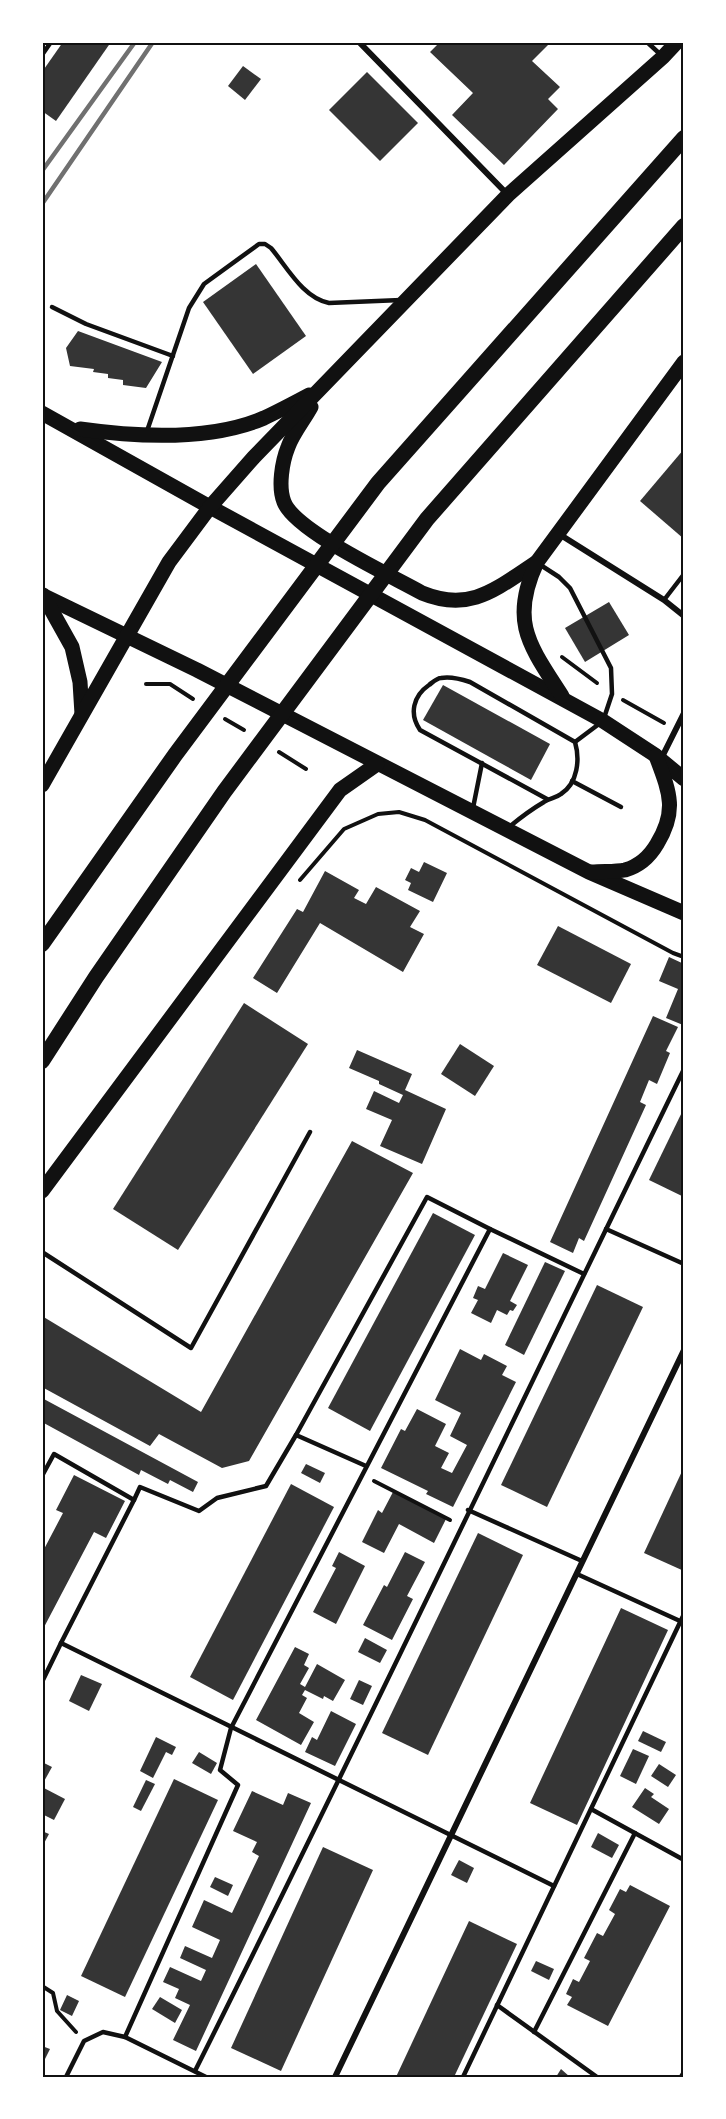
<svg xmlns="http://www.w3.org/2000/svg" width="726" height="2119" viewBox="0 0 726 2119" font-family="'DejaVu Sans',sans-serif">
<rect width="100%" height="100%" fill="#fff"/>
<!-- building -->
<g fill="#353535">
<path d="M63 42H111L56 121 42 111V72Z"/>
<path d="M440 42H551L532 61 560 87 548 99 558 109 504 165 452 115 473 93 430 52Z"/>
<path d="M243 66 261 79 245 100 228 86Z"/>
<path d="M367 72 418 123 380 161 329 110Z"/>
<path d="M256 264 306 336 253 374 203 302Z"/>
<path d="M78 331 162 362 146 388 123 385V380L108 378V374L93 372 94 369 70 366 66 348Z"/>
<path d="M684 449V539L640 501Z"/>
<path d="M609 602 629 635 585 662 565 628Z"/>
<path d="M443 685 550 744 531 780 423 720Z"/>
<path d="M424 862 447 873 433 902 408 890 411 883 405 880 411 868 419 872Z"/>
<path d="M325 871 359 890 354 898 366 904 376 887 420 911 410 927 424 934 403 972 320 923 277 993 253 978 297 909 303 912Z"/>
<path d="M558 926 631 964 611 1003 537 965Z"/>
<path d="M669 957 684 964 683 1025 666 1018 678 989 659 981Z"/>
<path d="M244 1003 308 1044 178 1250 113 1209Z"/>
<path d="M653 1016 678 1027 666 1051 670 1053 657 1084 649 1080 640 1102 646 1105 584 1241 579 1238 573 1253 550 1242Z"/>
<path d="M460 1044 494 1066 475 1096 441 1074Z"/>
<path d="M357 1050 412 1074 405 1090 446 1109 422 1164 380 1146 392 1120 366 1109 374 1091 399 1103 403 1095 379 1084V1081L349 1068Z"/>
<path d="M684 1108V1197L649 1180Z"/>
<path d="M352 1141 413 1173 249 1461 222 1468 159 1434 150 1446 42 1387V1316L201 1412Z"/>
<path d="M433 1213 475 1235 370 1431 328 1408Z"/>
<path d="M503 1253 528 1265 510 1301 517 1305 513 1311 510 1310 507 1315 497 1310 491 1323 471 1313 478 1300 473 1298 478 1286 485 1289Z"/>
<path d="M545 1262 565 1271 524 1355 505 1345Z"/>
<path d="M597 1285 643 1307 547 1507 501 1485Z"/>
<path d="M460 1349 481 1360 484 1354 507 1366 502 1375 516 1382 453 1507 426 1494 428 1491 381 1468 401 1429 405 1431 417 1409 446 1424 435 1446 449 1453 441 1468 452 1473 467 1445 450 1436 461 1413 435 1400Z"/>
<path d="M42 1398 198 1482 193 1492 170 1480 168 1484 141 1470 139 1475 42 1422Z"/>
<path d="M306 1464 325 1473 320 1483 301 1473Z"/>
<path d="M684 1467V1571L644 1553Z"/>
<path d="M74 1475 125 1501 106 1538 94 1532 42 1631V1553L63 1513 56 1510Z"/>
<path d="M291 1484 334 1507 233 1700 190 1677Z"/>
<path d="M393 1492 446 1519 434 1543 399 1524 384 1553 362 1542 378 1510 382 1513Z"/>
<path d="M478 1533 523 1555 428 1755 382 1733Z"/>
<path d="M339 1552 365 1566 336 1624 313 1612 336 1568 332 1566Z"/>
<path d="M405 1552 425 1562 407 1596 413 1599 392 1640 363 1625 384 1585 387 1587Z"/>
<path d="M621 1608 668 1630 577 1825 530 1803Z"/>
<path d="M365 1638 387 1650 380 1663 358 1652Z"/>
<path d="M295 1647 309 1654 304 1665 309 1668 300 1684 305 1687 317 1664 345 1680 333 1701 324 1696 323 1699 305 1690 302 1695 307 1698 299 1713 314 1722 301 1745 256 1720Z"/>
<path d="M81 1675 102 1684 89 1711 69 1701Z"/>
<path d="M359 1680 372 1686 363 1705 350 1699Z"/>
<path d="M331 1711 356 1724 335 1766 305 1752 312 1737 317 1740Z"/>
<path d="M643 1731 666 1742 661 1752 638 1741Z"/>
<path d="M156 1737 176 1747 172 1755 166 1752 153 1778 140 1771Z"/>
<path d="M633 1749 649 1756 636 1784 620 1776Z"/>
<path d="M199 1752 217 1763 211 1774 192 1763Z"/>
<path d="M42 1762 52 1767 42 1785Z"/>
<path d="M659 1764 676 1775 668 1787 651 1776Z"/>
<path d="M174 1779 218 1800 125 1997 81 1976Z"/>
<path d="M146 1780 155 1784 141 1811 133 1807Z"/>
<path d="M42 1787 65 1799 54 1820 42 1814Z"/>
<path d="M645 1788 654 1794 651 1797 669 1809 659 1824 632 1807Z"/>
<path d="M252 1791 283 1805 288 1793 311 1803 196 2051 173 2040 190 2005 175 1998 179 1989 163 1982 170 1967 201 1981 206 1970 180 1958 185 1946 212 1958 220 1940 192 1927 204 1900 232 1913 259 1856 252 1852 257 1842 233 1831Z"/>
<path d="M42 1831 49 1834 42 1847Z"/>
<path d="M598 1833 619 1845 612 1858 591 1847Z"/>
<path d="M323 1847 373 1870 281 2071 231 2048Z"/>
<path d="M459 1860 474 1868 467 1883 451 1875Z"/>
<path d="M215 1877 233 1885 228 1896 210 1887Z"/>
<path d="M630 1885 670 1906 608 2026 567 2005 572 1997 566 1994 573 1979 579 1982 590 1961 584 1958 597 1933 603 1936 615 1914 609 1910 620 1889 626 1892Z"/>
<path d="M469 1921 517 1944 454 2077H396Z"/>
<path d="M536 1961 554 1969 549 1980 531 1971Z"/>
<path d="M67 1995 79 2001 72 2016 60 2010Z"/>
<path d="M160 1997 182 2010 175 2023 152 2009Z"/>
<path d="M42 2046 50 2049 42 2065Z"/>
<path d="M561 2069 570 2077H556Z"/>
</g>
<g fill="none" stroke-linecap="round" stroke-linejoin="round">
<!-- path -->
<g stroke="#111" stroke-width="4">
<path d="M562 657 597 683"/>
<path d="M146 684H170L193 699"/>
<path d="M623 700 664 723"/>
<path d="M225 719 244 730"/>
<path d="M279 752 306 769"/>
<path d="M300 880 344 829 378 814 399 812 425 820 673 953 684 957"/>
<path d="M374 1481 450 1520"/>
<path d="M42 1986 53 1993 57 2011 76 2032"/>
</g>
<!-- service -->
<g stroke="#111" stroke-width="4.5">
<path d="M647 42 661 55"/>
<path d="M42 55 51 42"/>
<path d="M52 307 86 324 173 356"/>
<path d="M147 431 189 308 204 284 259 244H265L271 248C287 267 303 298 329 303L401 300"/>
<path d="M539 564 559 577 570 588 611 668 612 694 604 718"/>
<path d="M664 600 684 574"/>
<path d="M575 742 599 724"/>
<path d="M572 781 621 807"/>
<path d="M473 808 482 763"/>
<path d="M509 827C520 818 532 809 544 802 550 798 556 798 561 794 578 783 580 759 575 742L470 682C461 679 451 676 441 678 437 678 433 682 429 685 413 696 409 714 420 730L547 799"/>
<path d="M606 1229 684 1264"/>
<path d="M42 1252 191 1348 310 1132"/>
<path d="M296 1435 427 1197 490 1229"/>
<path d="M42 1476 54 1454 134 1500 61 1643 554 1886"/>
<path d="M134 1500 140 1487 199 1511 217 1498 266 1486 296 1435 366 1466"/>
<path d="M468 1510 582 1561"/>
<path d="M577 1574 680 1621"/>
<path d="M42 1682 61 1643"/>
<path d="M591 1809 684 1860"/>
<path d="M497 2005 597 2077"/>
<path d="M534 2032 635 1833"/>
<path d="M125 2037 238 1785 220 1770 231 1728 490 1229 584 1274"/>
<path d="M195 2071C361 1739 521 1403 684 1069"/>
<path d="M66 2077 84 2041 103 2032 125 2037 206 2077"/>
<path d="M463 2077 684 1614"/>
<path d="M681 2077 684 2072"/>
</g>
<!-- minor -->
<g stroke="#111" stroke-width="6">
<path d="M359 42 508 195"/>
<path d="M559 534 664 600 684 616"/>
<path d="M661 759 684 713"/>
<path d="M335 2077 684 1350"/>
</g>
<!-- primary -->
<g stroke="#111" stroke-width="15">
<path d="M311 407C304 420 293 433 288 447 282 462 278 487 284 502 295 531 392 576 422 593 471 613 497 588 537 562"/>
<path d="M42 413 210 507 603 721 655 755 684 779"/>
<path d="M80 429C137 437 210 441 264 418 279 411 294 403 309 395"/>
<path d="M42 595 197 670 589 872 684 913"/>
<path d="M43 595 72 647 80 682 82 714"/>
<path d="M562 696C530 646 509 622 537 562L684 362"/>
<path d="M42 785 169 562 210 507 254 457 508 195 663 57 677 42"/>
<path d="M592 872C603 871 615 872 625 870 639 866 650 856 657 844 678 810 669 791 656 756"/>
<path d="M42 1191 340 790 377 764"/>
</g>
<!-- trunk -->
<g stroke="#111" stroke-width="16">
<path d="M42 944 175 755 378 483 684 138"/>
<path d="M42 1061 96 977 224 792 427 519 684 226"/>
</g>
<!-- rail -->
<g stroke="#707070" stroke-width="4.5">
<path d="M42 171 135 42"/>
<path d="M42 204 153 42"/>
</g>
</g>
<!-- border -->
<rect width="726" height="2119" fill="none" stroke="#ffffff" stroke-width="87"/>
<rect x="44" y="44" width="638" height="2032" fill="none" stroke="#111" stroke-width="2"/>
</svg>
